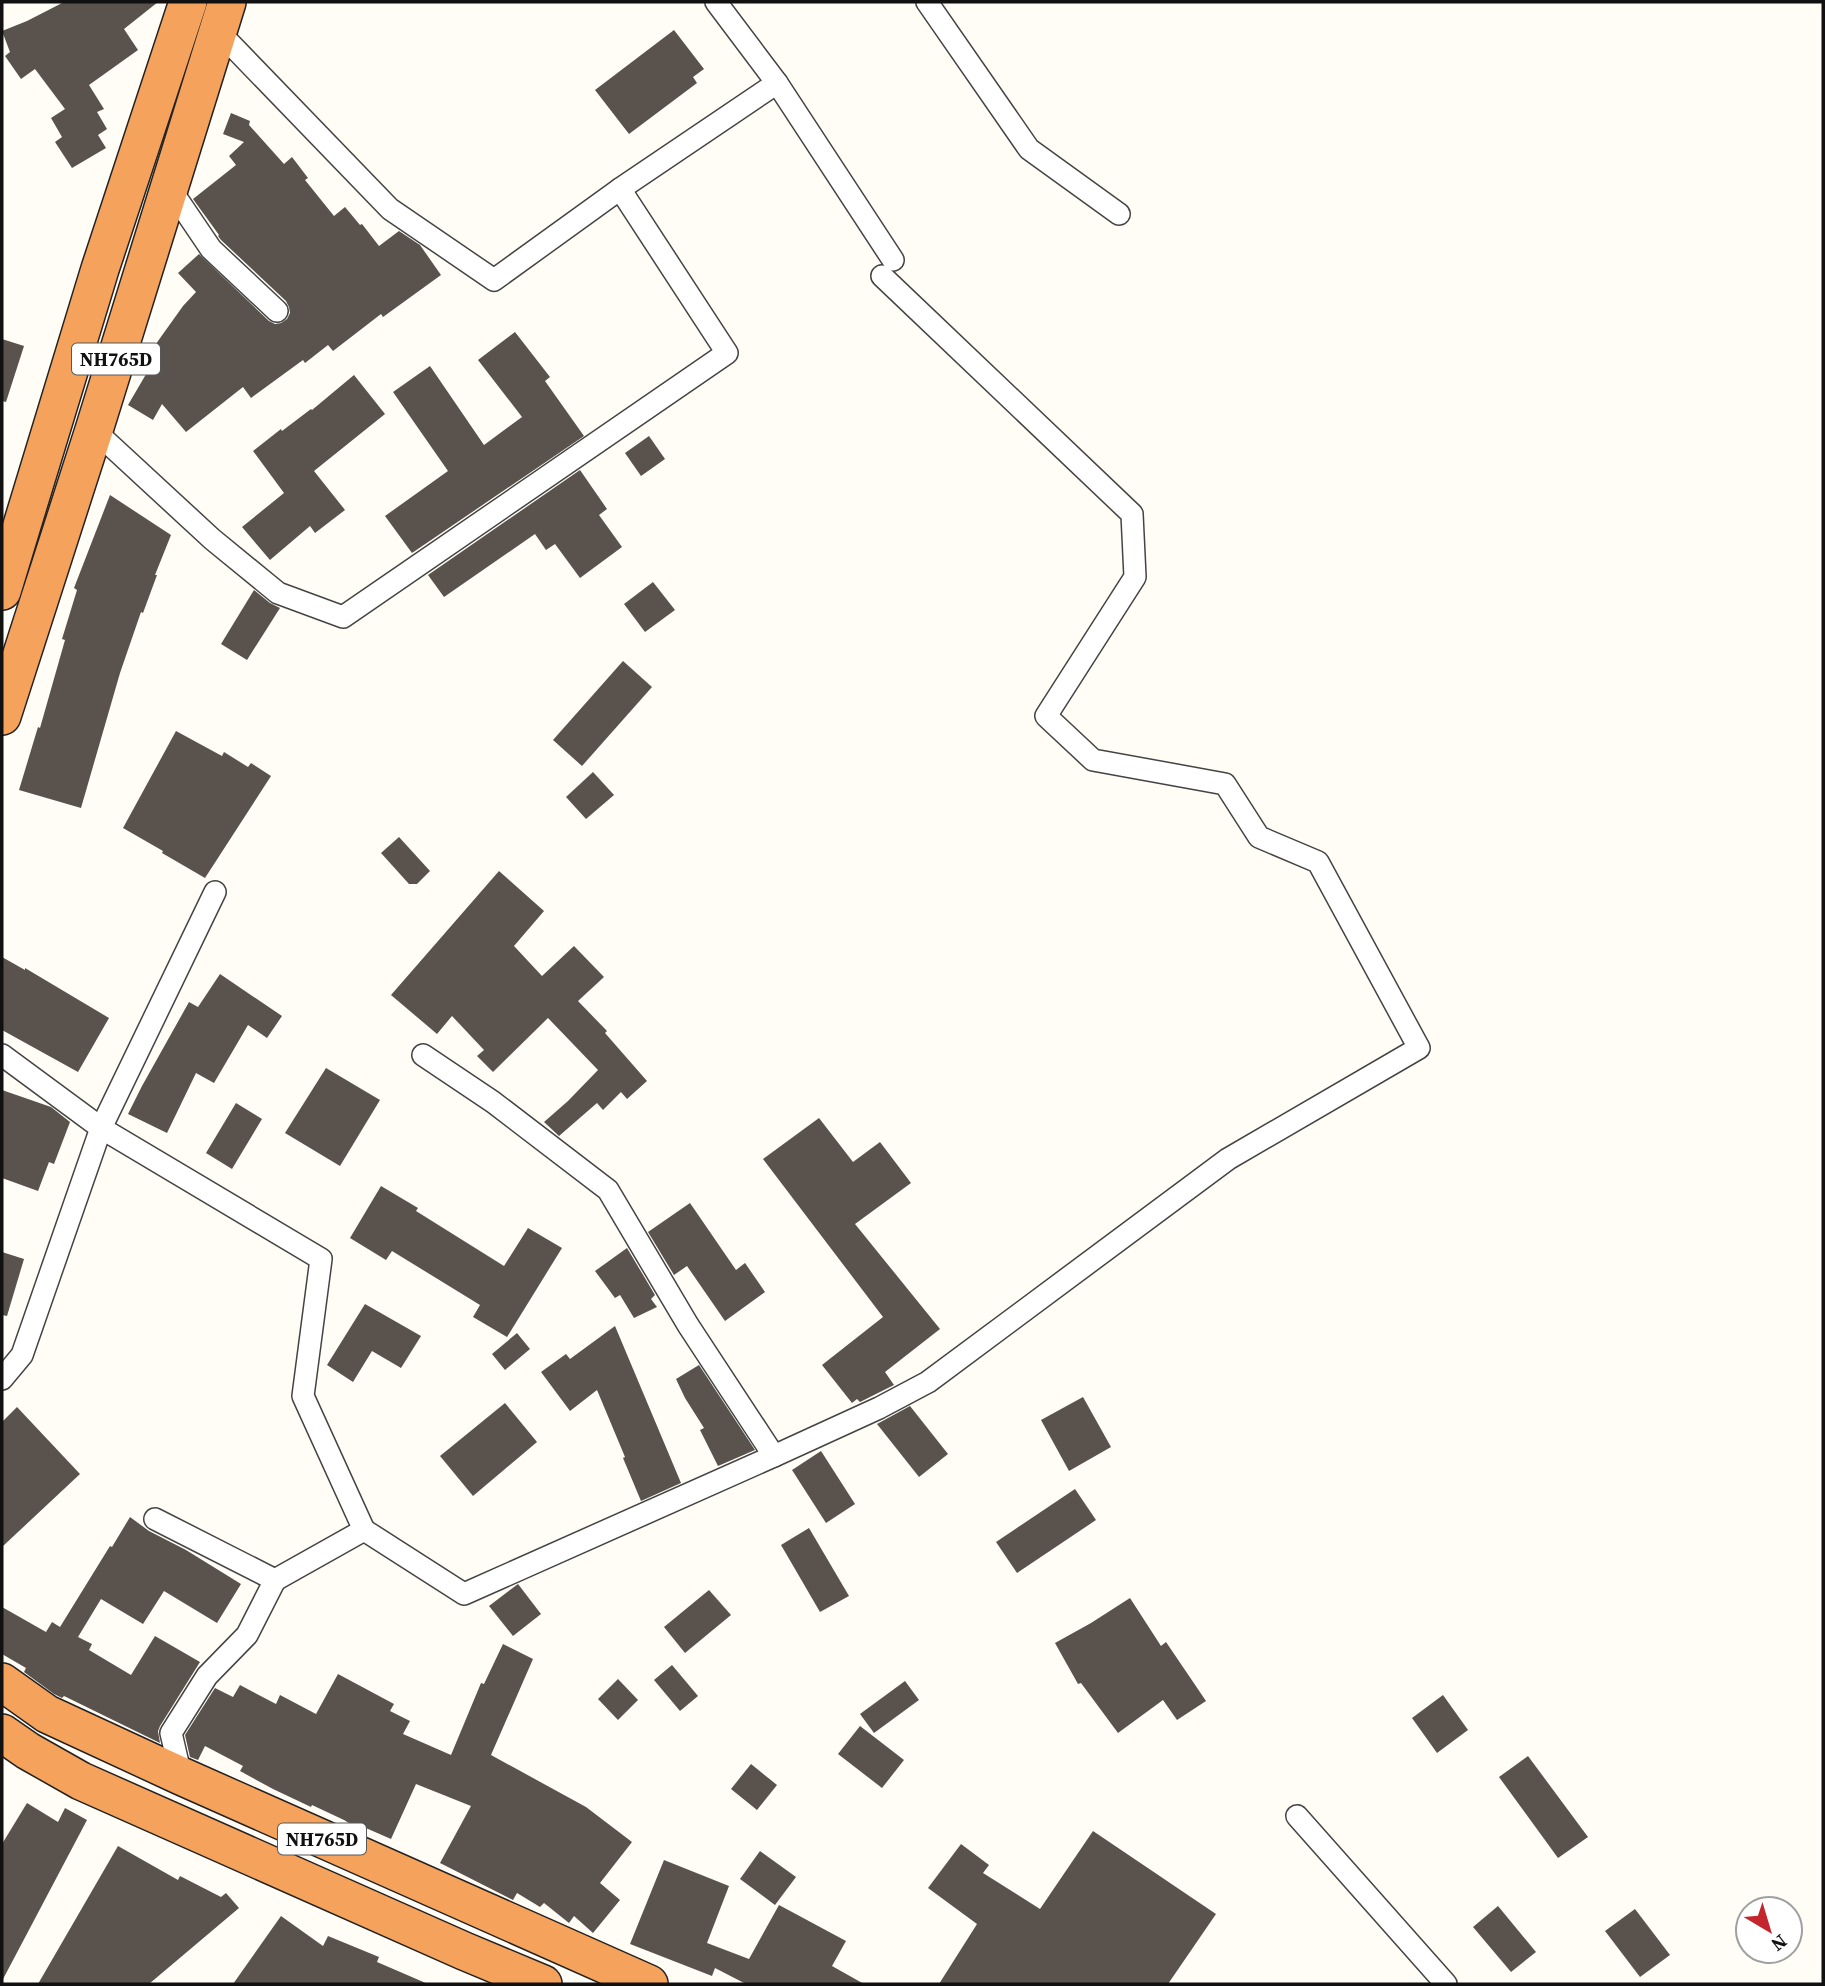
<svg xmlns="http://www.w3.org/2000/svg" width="1825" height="1986" viewBox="0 0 1825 1986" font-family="'Source Serif 4',serif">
<rect width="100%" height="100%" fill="#fffdf5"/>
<!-- building -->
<g fill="#5a524d">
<path d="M64 2H158L124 29 138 50 89 85 104 109 97 112 107 129 98 135 106 148 72 168 55 142 62 137 51 118 65 109 35 69 21 79 5 56 10 52 2 31 27 21Z"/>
<path d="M674 30 704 69 693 77 697 83 629 134 595 90Z"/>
<path d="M231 113 250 121 249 125 284 164 292 157 308 178 305 180 334 216 345 207 360 225 362 224 379 246 399 231 420 245 441 275 383 317 381 314 333 351 328 345 305 363 303 360 251 398 243 387 186 432 162 404 153 420 128 405 159 352 153 348 183 306 196 292 178 273 199 254 269 321 275 324 281 323 287 319 290 313 289 307 286 301 221 240 218 236 219 235 193 199 236 165 229 156 244 142 223 134Z"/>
<path d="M515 332 550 377 545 381 584 436 412 553 385 516 448 471 393 392 430 366 484 445 522 417 478 360Z"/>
<path d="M2 339 24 346 6 402 2 401Z"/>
<path d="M354 375 385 414 314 471 345 510 315 533 310 526 270 560 242 527 284 493 253 451 281 429 282 431 311 409 312 410Z"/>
<path d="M649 436 665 459 641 476 625 453Z"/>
<path d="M580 470 607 509 599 515 622 547 580 578 555 544 546 550 535 534 444 597 428 575Z"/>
<path d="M110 495 171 535 155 575H157L143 613 141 612 120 673 81 808 19 790 38 727 40 728 65 640 62 639 77 590 74 588Z"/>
<path d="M653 582 675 610 645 632 624 604Z"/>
<path d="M254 590 270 603 280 608 247 660 221 644Z"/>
<path d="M623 661 652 687 582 766 553 740Z"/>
<path d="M176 731 222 756 224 752 248 767 251 763 271 776 205 878 162 853 163 851 123 828Z"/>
<path d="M593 772 614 795 586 819 566 797Z"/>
<path d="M399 837 430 871 417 884H409L381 853Z"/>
<path d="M499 871 544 911 514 946 542 976 574 946 604 977 578 1001 607 1031 605 1033 647 1081 627 1099 621 1092 603 1110 597 1103 559 1136 544 1122 568 1101 598 1070 548 1018 493 1072 477 1056 484 1050 452 1016 437 1034 391 995Z"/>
<path d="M2 957 25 970V968L109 1018 78 1072 2 1030Z"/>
<path d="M220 974 282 1016 267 1038 248 1025 214 1083 196 1073 167 1133 128 1114 142 1086 189 1002 198 1007Z"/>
<path d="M326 1068 380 1100 340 1166 285 1133Z"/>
<path d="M2 1090 51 1107 70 1122 54 1164 49 1162 38 1191 2 1178Z"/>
<path d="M236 1103 262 1119 232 1169 206 1153Z"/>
<path d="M819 1118 853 1162 880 1142 911 1183 855 1224 940 1329 885 1372 894 1385 860 1402 857 1399 852 1403 822 1365 883 1317 763 1159Z"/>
<path d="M381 1186 418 1208 416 1211 504 1266 528 1228 562 1248 507 1337 473 1317 480 1305 392 1251 386 1260 350 1238Z"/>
<path d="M690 1203 736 1270 745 1263 765 1292 725 1321 687 1266 674 1275 648 1232Z"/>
<path d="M627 1248 655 1295 651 1299 657 1307 634 1318 620 1295 615 1298 595 1271Z"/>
<path d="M2 1252 24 1259 7 1316 2 1315Z"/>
<path d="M365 1304 421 1336 401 1368 372 1351 353 1382 327 1365Z"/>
<path d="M615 1326 681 1483 641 1501 623 1458 625 1457 597 1390 570 1411 541 1372 566 1354 570 1359Z"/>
<path d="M517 1333 530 1349 505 1370 492 1354Z"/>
<path d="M699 1365 755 1450 718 1466 700 1430 704 1428 685 1398 676 1379Z"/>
<path d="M1083 1397 1111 1447 1069 1471 1041 1420Z"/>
<path d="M505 1403 537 1442 473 1496 440 1456Z"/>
<path d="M910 1406 948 1454 919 1477 877 1424Z"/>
<path d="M17 1407 80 1474 2 1547V1422Z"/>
<path d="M821 1451 855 1504 826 1523 792 1470Z"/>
<path d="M1075 1489 1096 1520 1017 1573 996 1542Z"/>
<path d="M130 1517 149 1531 186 1550 241 1584 217 1623 164 1591 143 1624 101 1599 78 1637 92 1644 89 1650 131 1675 155 1636 200 1662 160 1726 158 1731 160 1743 64 1696 62 1698 54 1694 24 1672 26 1668 2 1654V1607L46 1632 52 1622 60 1627 110 1546 112 1547Z"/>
<path d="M809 1528 849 1596 820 1612 781 1545Z"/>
<path d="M518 1584 541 1614 513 1636 489 1606Z"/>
<path d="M709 1590 731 1615 685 1653 664 1627Z"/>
<path d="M1130 1598 1161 1646 1166 1642 1206 1701 1177 1720 1163 1700 1118 1733 1081 1683 1078 1684 1055 1643 1091 1623Z"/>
<path d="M503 1644 533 1659 491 1755 586 1807 632 1842 600 1883 620 1900 593 1933 574 1916 569 1923 544 1903 540 1907 517 1893 513 1900 440 1863 471 1806 416 1784 391 1839 359 1825 357 1828 344 1820 312 1805 311 1807 273 1789 240 1771 243 1766 205 1746 198 1760 190 1757 185 1735 215 1688 233 1697 240 1685 276 1704 280 1695 316 1714 338 1674 394 1704 390 1711 410 1721 403 1734 451 1755 481 1683 484 1684Z"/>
<path d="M672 1665 698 1696 680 1711 654 1680Z"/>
<path d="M618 1679 638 1700 618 1720 598 1699Z"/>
<path d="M905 1681 919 1700 874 1733 860 1714Z"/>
<path d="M1443 1695 1468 1730 1437 1753 1412 1718Z"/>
<path d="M860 1726 904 1760 882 1788 838 1754Z"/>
<path d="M1528 1756 1588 1837 1558 1858 1499 1777Z"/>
<path d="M751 1764 777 1785 757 1810 731 1789Z"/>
<path d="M27 1803 58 1822 65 1808 87 1820 2 1981V1844Z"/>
<path d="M1093 1831 1216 1914 1168 1984H939L977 1924 928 1888 961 1844 989 1865 983 1873 1040 1909Z"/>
<path d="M118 1846 178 1880 180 1876 221 1897 226 1893 239 1908 149 1984H38Z"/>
<path d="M760 1851 796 1877 775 1905 740 1879Z"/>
<path d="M664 1860 729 1886 707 1943 749 1959 779 1905 846 1941 832 1966 864 1984H746L715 1968 712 1976 630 1944Z"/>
<path d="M1498 1906 1536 1952 1511 1972 1473 1927Z"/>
<path d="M1635 1909 1670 1955 1640 1977 1605 1931Z"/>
<path d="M281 1916 323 1946 328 1936 379 1957 377 1962 428 1984H233Z"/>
</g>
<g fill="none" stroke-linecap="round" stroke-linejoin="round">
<!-- street casing -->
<g stroke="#444" stroke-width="24">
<g id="street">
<path d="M716 2 777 83 893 260"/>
<path d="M927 2 1029 149 1119 214"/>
<path d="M218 31 390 209 494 280 620 189 777 83"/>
<path d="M169 187 211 249 277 311"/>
<path d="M94 430 212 539 278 593 343 617 727 353 620 189"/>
<path d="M2 1055 101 1128 321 1259 303 1396 364 1530 275 1580 155 1519"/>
<path d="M2 1379 22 1355 101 1128 215 892"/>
<path d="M774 1456 879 1408 928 1382 1228 1159 1419 1048 1318 862 1259 837 1225 784 1093 760 1046 716 1135 577 1132 514 882 276"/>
<path d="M364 1530 464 1594 774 1456 688 1325 608 1190 493 1102 423 1055"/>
<path d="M181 1776 171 1733 207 1676 247 1635 275 1580"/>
<path d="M1297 1816 1446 1984"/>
</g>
</g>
<!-- highway casing -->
<g stroke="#222" stroke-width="40">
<g id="highway">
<path d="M2 591 100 269 188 2"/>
<path d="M2 716 94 430 227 2"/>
<path d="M2 1682 47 1714 181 1776 649 1984"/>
<path d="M2 1733 28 1751 81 1781 464 1951 543 1984"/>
</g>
</g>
<!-- street -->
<use href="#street" stroke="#fff" stroke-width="21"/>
<!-- highway -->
<use href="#highway" stroke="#f5a25d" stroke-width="37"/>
</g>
<g text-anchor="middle" stroke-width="7" stroke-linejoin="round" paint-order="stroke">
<!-- shield labels -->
<g fill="#fff" stroke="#585858" stroke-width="2">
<rect x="72" y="343.5" width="88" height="31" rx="5"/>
<rect x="278" y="1823.5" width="88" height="31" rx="5"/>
</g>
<g font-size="19" font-weight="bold" fill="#111">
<text x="116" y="366">NH765D</text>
<text x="322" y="1846">NH765D</text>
</g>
</g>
<!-- border -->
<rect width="1825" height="1986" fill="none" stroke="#111111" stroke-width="7"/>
<!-- north arrow -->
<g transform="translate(1769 1930) rotate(142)"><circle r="33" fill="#ffffff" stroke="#a0a0a0" stroke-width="2"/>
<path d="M0-5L12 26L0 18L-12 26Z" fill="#c4262e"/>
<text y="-10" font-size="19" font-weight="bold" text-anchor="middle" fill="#111111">N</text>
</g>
</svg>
